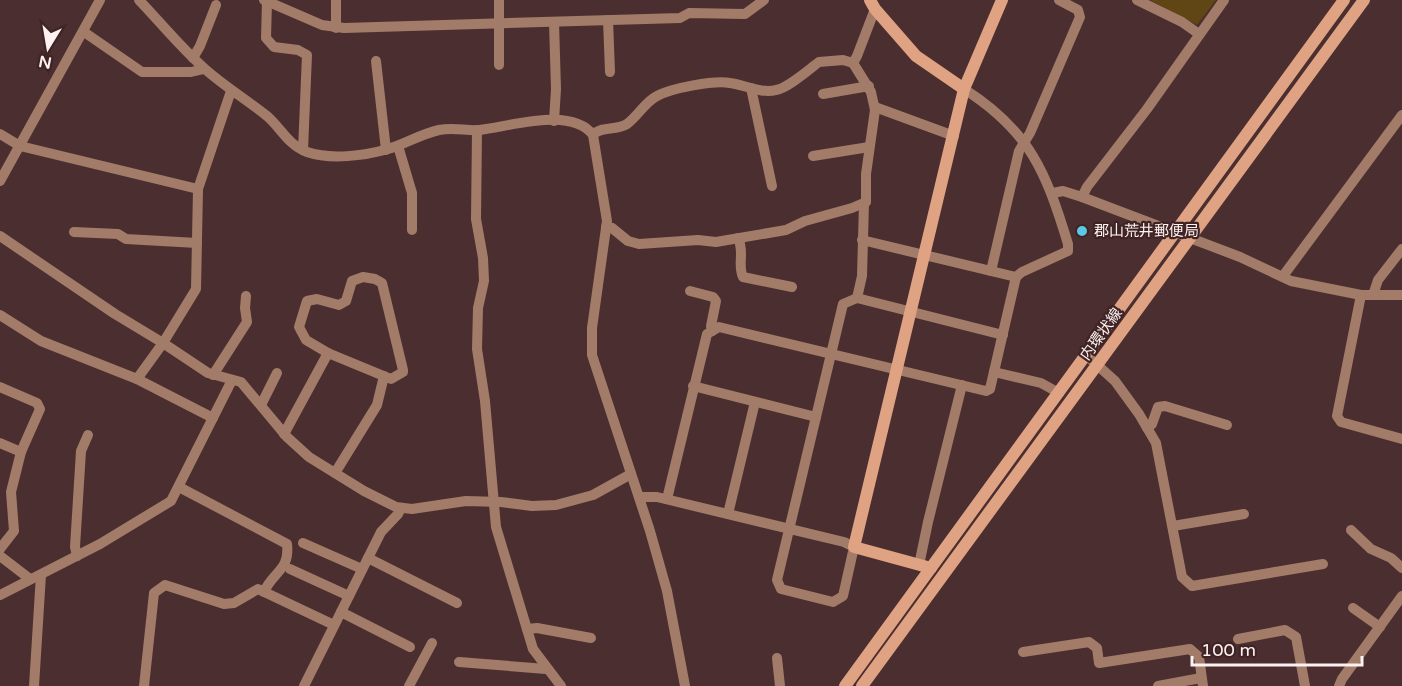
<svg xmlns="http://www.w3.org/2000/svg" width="1402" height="686" viewBox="0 0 1402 686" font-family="'Varela Round','Noto Sans JP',sans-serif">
<rect width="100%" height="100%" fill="#4b2e2f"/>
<!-- green -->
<path fill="#5f4614" d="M1150 0H1216L1197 25Z"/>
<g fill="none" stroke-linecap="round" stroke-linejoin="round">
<!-- street -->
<g stroke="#a27c68" stroke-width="10">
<path d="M139 0C161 23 181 48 205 69 224 86 247 100 267 116 281 128 288 145 307 152 330 160 364 156 388 149 405 144 421 134 439 130 454 127 466 131 479 130 509 127 571 106 593 135L607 221 592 328V355L650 531 667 591 685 686"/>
<path d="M264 0 322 25 344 28 680 18 689 13 745 14 764 0"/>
<path d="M336 0V28"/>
<path d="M499 0V65"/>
<path d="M1137 0 1182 22 1199 34"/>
<path d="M267 1 266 38 274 47 298 50 307 55 303 150"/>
<path d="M608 20 610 72"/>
<path d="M84 32 142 72H191L204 69"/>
<path d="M193 58 200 46 216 5"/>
<path d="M376 61 386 150"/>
<path d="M853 63 857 56 875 9"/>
<path d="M751 88 772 186"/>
<path d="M823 94 869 86"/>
<path d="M875 107 954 136"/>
<path d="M554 121 556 89 554 22"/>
<path d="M477 130 476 219 483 258 484 281 478 308 477 349 485 401 496 527 533 649 561 686"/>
<path d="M0 134 20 146 198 189"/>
<path d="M593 135C600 126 616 131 627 124 638 116 645 102 657 96 672 88 714 80 730 83 745 85 762 94 776 90 788 88 808 70 819 62L843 60 853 63 871 92 875 110 866 174V202L852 208 805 221 786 230 716 242 698 240 639 244 628 241 612 228 606 227"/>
<path d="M398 146 412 193V230"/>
<path d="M813 156 869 147"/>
<path d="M0 181 100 0"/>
<path d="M1053 193 1063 191 1082 197 1240 257 1291 281 1361 295H1402"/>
<path d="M1082 197 1087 187 1147 109 1224 0"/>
<path d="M74 232 118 234 126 239 197 243"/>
<path d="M0 236 115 314 163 343 208 373 241 382 287 437 309 457 364 491 396 507 412 509 466 501 501 502 532 506 556 505 593 495 631 474"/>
<path d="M738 238C745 252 737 265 743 277L792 287"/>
<path d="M862 240 1016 277 1022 272 1068 251V244C1046 172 1030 131 964 89"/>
<path d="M991 271 1019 151 1030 133 1080 17 1078 10 1059 0"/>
<path d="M1283 276 1402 115"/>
<path d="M363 277 375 279 382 283 403 370V372L391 379 328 353 306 340 299 327 307 301 317 299 339 305 346 301 352 281Z"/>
<path d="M690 291 713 297 716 301 711 326 712 331"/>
<path d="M1361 295 1337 416 1341 422 1402 439"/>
<path d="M1373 295 1378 280 1402 249"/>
<path d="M857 298 862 276 864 203"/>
<path d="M0 315 41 341 137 379 163 343 196 289 198 189 231 91"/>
<path d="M1086 355 1115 381 1139 414 1156 443 1182 577 1192 586 1323 564"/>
<path d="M994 372 1041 383 1059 393"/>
<path d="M213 375 247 322 245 308 246 296"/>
<path d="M137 379 213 418"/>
<path d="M693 386 816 417"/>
<path d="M0 387 37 403 40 409 21 452 11 492 14 531 0 549"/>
<path d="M261 405 277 373"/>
<path d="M1147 428 1152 424 1158 407 1165 406 1227 425"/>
<path d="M284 434 328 353"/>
<path d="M0 443 21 452"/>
<path d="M335 473 377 405 384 376"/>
<path d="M179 487 287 544C290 571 273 571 264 592"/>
<path d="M639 497H657L844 542 854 547 843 596 833 602 781 589 777 580 843 304 857 298 1003 335"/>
<path d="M667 499 707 334 719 327 986 391 990 389 1016 277"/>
<path d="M728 514 755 402"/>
<path d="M1173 526 1244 514"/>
<path d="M1351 530 1371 549 1391 558 1402 568"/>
<path d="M303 543 362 569"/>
<path d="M0 556 30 579"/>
<path d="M77 556 75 547 81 451 88 435"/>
<path d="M368 558 457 603"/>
<path d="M919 565 928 522 962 385"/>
<path d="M290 569 349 596"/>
<path d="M0 595 100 544 171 501 232 380"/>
<path d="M1353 608 1380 627"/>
<path d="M341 612 410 647"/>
<path d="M527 629 537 628 591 638"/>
<path d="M1238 639 1285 630 1296 637 1305 686"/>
<path d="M1023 652 1089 642 1097 648 1099 663 1190 649 1199 657 1203 686"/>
<path d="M777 658 780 686"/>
<path d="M459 662 546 669"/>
<path d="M34 686 41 575"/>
<path d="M144 686 154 593 165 585 224 604 234 603 258 589 334 625"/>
<path d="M304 686 381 532 398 514 401 508"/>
<path d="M409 686 432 643"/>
<path d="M1158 686 1201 678"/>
<path d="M1339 686 1342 679 1402 596"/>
</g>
<!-- secondary -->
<g stroke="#dfa282" stroke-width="12">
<path d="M870 0 875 9 916 56 964 89"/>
<path d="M931 568 854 547 964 89 1002 0"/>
<path d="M845 686 1344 0"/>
<path d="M862 686 1364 0"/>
</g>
</g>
<!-- markers -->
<circle fill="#5bc8e6" stroke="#402425" stroke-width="2" cx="1082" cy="231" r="6"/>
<g text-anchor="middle" stroke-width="4.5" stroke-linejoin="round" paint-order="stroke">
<!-- poi labels -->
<g font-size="15" fill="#fdf1f1" stroke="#402425" text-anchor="start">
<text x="1094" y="236">郡山荒井郵便局</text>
</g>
<!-- street labels -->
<g font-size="15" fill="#fdf1f1" stroke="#402425">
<text transform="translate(1101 334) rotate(-54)" y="5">内環状線</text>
</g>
</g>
<!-- north arrow -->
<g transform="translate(48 48) rotate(191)" stroke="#402425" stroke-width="4.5" paint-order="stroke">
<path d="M0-4.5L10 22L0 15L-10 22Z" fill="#fdf1f1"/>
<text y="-9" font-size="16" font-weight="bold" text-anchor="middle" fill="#fdf1f1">N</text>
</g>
<!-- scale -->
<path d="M1192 656v9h170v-9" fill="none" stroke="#fdf1f1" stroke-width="3"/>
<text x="1201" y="656" font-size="18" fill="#fdf1f1" stroke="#402425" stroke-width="4.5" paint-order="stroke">100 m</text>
</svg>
